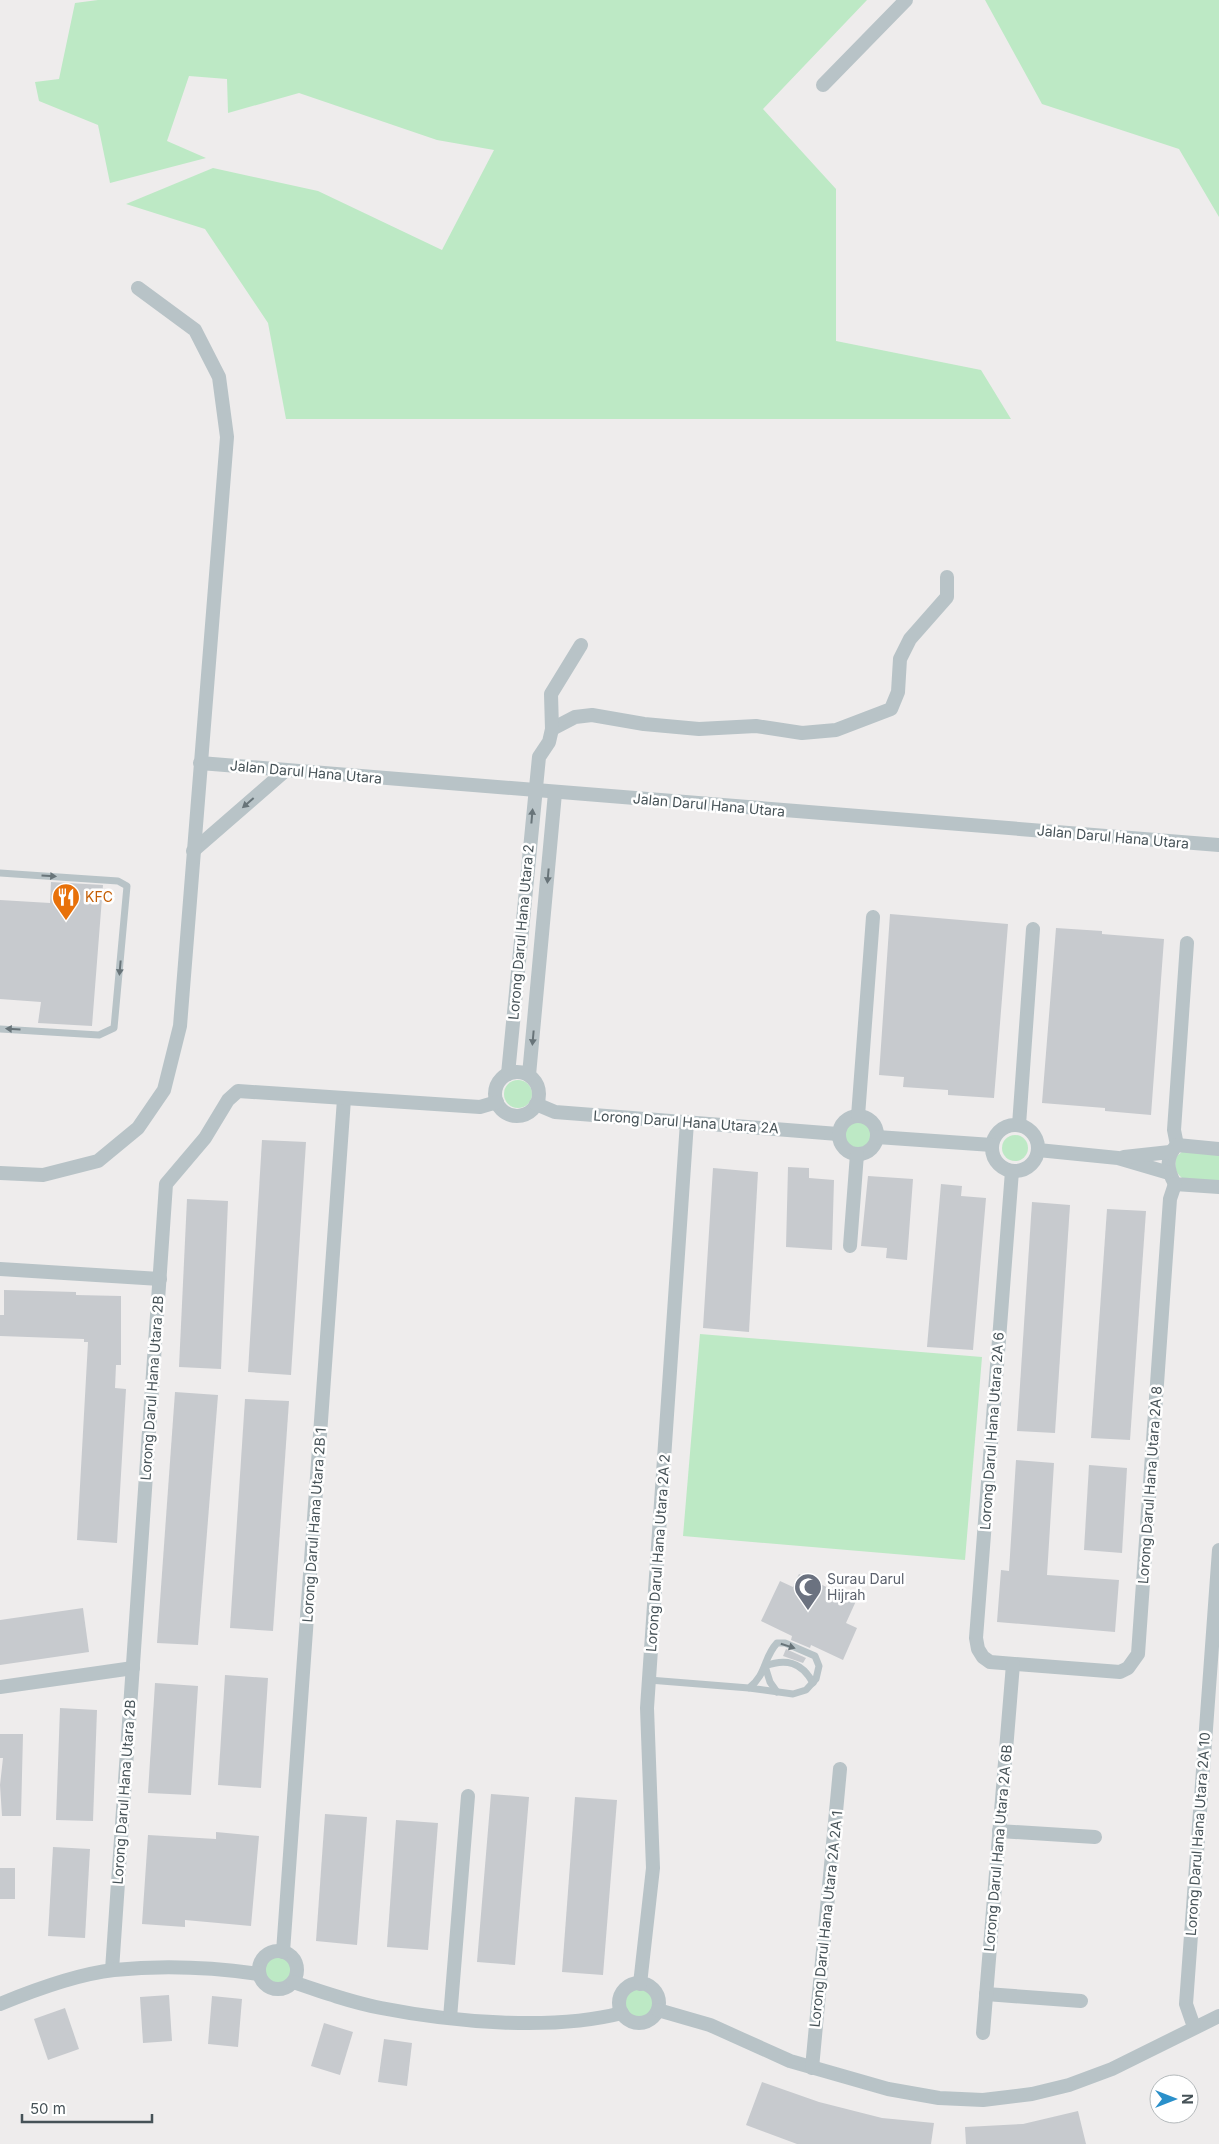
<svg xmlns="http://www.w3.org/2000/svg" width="1219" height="2144" viewBox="0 0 1219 2144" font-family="Inter,sans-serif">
<rect width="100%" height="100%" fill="#eeecec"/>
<!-- green -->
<g fill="#bde9c5">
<path d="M98 0H867L763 109 836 189V341L981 370 1011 419H286L268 323 205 229 126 204 213 168 318 191 442 250 494 150 437 140 299 93 228 113 227 79 189 76 167 141 206 158 110 183 98 125 39 101 35 82 59 79 75 3Z"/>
<path d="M985 0H1219V217L1179 149 1042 104Z"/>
<circle cx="518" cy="1094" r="14"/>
<circle cx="858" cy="1135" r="13"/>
<circle cx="1015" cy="1148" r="13"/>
<path d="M1184 1150 1219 1153V1181L1182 1178C1174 1171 1175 1166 1176 1157Z"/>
<path d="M700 1334 982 1357 965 1560 683 1536Z"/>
<circle cx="278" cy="1970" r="14"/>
<circle cx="639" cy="2003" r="14"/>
</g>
<!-- building -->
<g fill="#c7cace">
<path d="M51 882 103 885 92 1026 38 1023 41 1002 0 999V900L50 903Z"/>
<path d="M890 914 1008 924 994 1098 948 1095V1090L903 1087 904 1077 879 1075Z"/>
<path d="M1056 928 1102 931V934L1164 939 1151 1115 1105 1111V1108L1042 1103Z"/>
<path d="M262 1140 306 1142 291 1375 248 1372Z"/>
<path d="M788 1167 809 1168V1178L834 1180 832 1250 786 1247Z"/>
<path d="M713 1168 758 1172 749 1332 703 1328Z"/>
<path d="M868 1176 913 1179 907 1260 886 1258 887 1248 861 1246Z"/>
<path d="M941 1184 962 1186 961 1196 986 1198 973 1350 927 1347Z"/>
<path d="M187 1199 228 1201 221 1369 179 1367Z"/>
<path d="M1032 1202 1070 1205 1055 1433 1017 1431Z"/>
<path d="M1107 1209 1146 1211 1130 1440 1091 1438Z"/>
<path d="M4 1290 76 1292V1295L121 1296V1365H116L115 1388 126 1389 117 1543 77 1540 88 1342H84V1339L0 1336V1315H4Z"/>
<path d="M175 1392 218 1395 198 1645 157 1643Z"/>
<path d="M245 1399 289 1401 273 1631 230 1628Z"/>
<path d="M1016 1460 1054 1463 1047 1575 1119 1580 1115 1632 997 1622 1001 1570 1009 1571Z"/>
<path d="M1089 1465 1127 1468 1122 1553 1084 1550Z"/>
<path d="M799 1574 856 1601 846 1623 857 1628 843 1660 811 1645 810 1648 791 1640 792 1636 761 1621 780 1581 793 1587Z"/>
<path d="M83 1608 89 1652 0 1665V1620Z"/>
<path d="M786 1649 806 1658 803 1663 783 1656Z"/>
<path d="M225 1675 268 1678 261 1788 218 1785Z"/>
<path d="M155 1683 198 1686 191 1795 148 1793Z"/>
<path d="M60 1708 97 1710 93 1821 56 1820Z"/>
<path d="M0 1734H23L21 1816H2L0 1785 3 1758H0Z"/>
<path d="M491 1794 529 1797 515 1965 477 1962Z"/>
<path d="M575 1797 617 1800 603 1975 562 1972Z"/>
<path d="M325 1814 367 1817 357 1945 316 1941Z"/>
<path d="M396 1820 438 1823 428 1950 387 1947Z"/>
<path d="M216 1832 259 1836 251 1926 185 1920V1927L142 1924 148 1835 216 1839Z"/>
<path d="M53 1847 90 1849 85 1938 48 1936Z"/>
<rect x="0" y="1868" width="15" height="31"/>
<path d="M169 1995 172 2041 143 2043 140 1997Z"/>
<path d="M212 1996 242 1999 238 2047 208 2044Z"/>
<path d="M65 2008 79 2049 48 2060 34 2019Z"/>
<path d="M324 2023 353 2032 340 2075 311 2066Z"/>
<path d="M384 2039 412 2043 407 2086 378 2082Z"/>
<path d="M762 2082 819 2102 882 2118 934 2123 931 2144H797L746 2125Z"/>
<path d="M1078 2111 1086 2144H966L965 2127 1023 2124Z"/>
</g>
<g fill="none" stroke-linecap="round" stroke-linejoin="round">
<!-- service -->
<g stroke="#b8c3c7" stroke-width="7">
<path d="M0 873 118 881 127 886 114 1028 99 1035 0 1029"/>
<path d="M649 1680 749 1688 793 1694 806 1690 816 1679 819 1666 815 1656 785 1643H777C763 1658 767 1674 749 1688"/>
<path d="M777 1692 770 1682 765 1666C786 1658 802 1662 813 1683"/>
</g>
<!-- minor -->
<g stroke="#b8c3c7" stroke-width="14">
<path d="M823 85 906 0"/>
<path d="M552 729 575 717 592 715 644 724 699 729 756 726 802 733 836 730 891 709 898 692 900 659 910 639 947 597V577"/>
<path d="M200 763 1219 845"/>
<path d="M193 851 285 771"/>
<circle cx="517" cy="1094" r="22"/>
<path d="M508 1074 539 757 549 742 552 729 551 694 581 645"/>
<path d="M529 1075 555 793"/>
<path d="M536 1104 555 1112 838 1134"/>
<circle cx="858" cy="1135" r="19"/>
<path d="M858 1116 873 917"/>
<circle cx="1015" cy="1148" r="23"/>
<path d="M1019 1125 1033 929"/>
<path d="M877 1137 992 1145"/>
<path d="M1177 1145 1174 1130 1187 943"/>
<path d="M1219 1149 1177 1145C1165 1157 1167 1170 1175 1184L1219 1187"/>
<path d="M1038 1150 1118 1158 1169 1173"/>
<path d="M1124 1157 1170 1152"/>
<path d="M1012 1171 976 1638 978 1649 983 1657 990 1662 1120 1672 1128 1668 1138 1654 1170 1199 1175 1184"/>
<path d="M0 1173 43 1175 98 1161 138 1128 164 1090 180 1026 227 437 219 377 195 330 138 288"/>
<path d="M850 1246 857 1154"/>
<path d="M0 1269 160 1279"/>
<path d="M0 1687 133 1668"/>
<path d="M999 1831 1095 1837"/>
<circle cx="278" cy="1970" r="19"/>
<path d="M283 1952 344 1099"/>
<path d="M112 1970 166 1184 205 1138 228 1100 238 1091 480 1107 497 1102"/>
<path d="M293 1982C322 1992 351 2002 381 2008 452 2022 552 2031 622 2013"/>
<circle cx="639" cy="2003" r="20"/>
<path d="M640 1984 653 1868 647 1708 687 1122"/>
<path d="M986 1994 1081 2001"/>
<path d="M0 2004C34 1990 77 1974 114 1970 162 1965 211 1967 259 1974"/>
<path d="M658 2010 710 2025 790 2061 888 2089 939 2098 983 2100 1032 2094 1069 2085 1112 2069 1219 2016"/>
<path d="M450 2018 468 1796"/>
<path d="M1194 2027 1186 2004 1219 1550"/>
<path d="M983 2033 1013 1664"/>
<path d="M812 2068 840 1769"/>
</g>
</g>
<!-- one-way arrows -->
<defs><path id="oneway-solid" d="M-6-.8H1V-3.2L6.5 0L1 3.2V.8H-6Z" transform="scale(1.25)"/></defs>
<g fill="#687479">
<use href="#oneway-solid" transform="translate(248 803) rotate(139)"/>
<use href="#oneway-solid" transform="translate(532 816) rotate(-85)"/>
<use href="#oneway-solid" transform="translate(49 876) rotate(4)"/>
<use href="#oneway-solid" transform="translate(548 876) rotate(95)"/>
<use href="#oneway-solid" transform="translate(120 968) rotate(95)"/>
<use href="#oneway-solid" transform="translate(13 1029) rotate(-177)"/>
<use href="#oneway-solid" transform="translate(533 1038) rotate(95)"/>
<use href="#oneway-solid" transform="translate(788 1646) rotate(17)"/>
</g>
<!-- icons -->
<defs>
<g id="restaurant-pin" transform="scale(1.4375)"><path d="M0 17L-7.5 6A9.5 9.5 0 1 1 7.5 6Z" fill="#e8710a" stroke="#fff"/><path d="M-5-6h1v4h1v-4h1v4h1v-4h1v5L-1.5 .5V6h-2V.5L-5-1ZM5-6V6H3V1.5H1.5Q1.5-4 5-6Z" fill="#fff"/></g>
<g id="mosque-pin" transform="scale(1.4375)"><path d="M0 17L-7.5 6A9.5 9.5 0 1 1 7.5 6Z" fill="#6b7280" stroke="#fff"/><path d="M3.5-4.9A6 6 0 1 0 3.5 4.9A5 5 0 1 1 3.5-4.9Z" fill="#fff"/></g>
</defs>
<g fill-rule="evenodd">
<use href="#restaurant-pin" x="66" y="897"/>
<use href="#mosque-pin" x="808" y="1587"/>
</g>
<g text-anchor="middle" stroke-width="5" stroke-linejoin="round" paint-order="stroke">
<!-- street labels -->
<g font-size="14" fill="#465257" stroke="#fff">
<text transform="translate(306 772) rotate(5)" y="5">Jalan Darul Hana Utara</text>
<text transform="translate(709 805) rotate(5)" y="5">Jalan Darul Hana Utara</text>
<text transform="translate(1113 837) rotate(5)" y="5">Jalan Darul Hana Utara</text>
<text transform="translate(521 932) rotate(-85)" y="5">Lorong Darul Hana Utara 2</text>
<text transform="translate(686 1122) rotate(4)" y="5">Lorong Darul Hana Utara 2A</text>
<text transform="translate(152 1388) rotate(-86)" y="5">Lorong Darul Hana Utara 2B</text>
<text transform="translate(992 1431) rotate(-86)" y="5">Lorong Darul Hana Utara 2A 6</text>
<text transform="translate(1150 1485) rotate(-86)" y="5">Lorong Darul Hana Utara 2A 8</text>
<text transform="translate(314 1525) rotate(-86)" y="5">Lorong Darul Hana Utara 2B 1</text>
<text transform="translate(658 1553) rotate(-86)" y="5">Lorong Darul Hana Utara 2A 2</text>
<text transform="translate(124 1792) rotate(-86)" y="5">Lorong Darul Hana Utara 2B</text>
<text transform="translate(1198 1834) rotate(-86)" y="5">Lorong Darul Hana Utara 2A 10</text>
<text transform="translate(998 1848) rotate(-85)" y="5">Lorong Darul Hana Utara 2A 6B</text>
<text transform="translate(826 1919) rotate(-84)" y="5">Lorong Darul Hana Utara 2A 2A 1</text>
</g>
<!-- food labels -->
<g font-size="14" fill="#c56008" stroke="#fff" text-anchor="start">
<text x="85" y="902">KFC</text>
</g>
<!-- worship labels -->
<g font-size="14" fill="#5b616d" stroke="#fff" text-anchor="start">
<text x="827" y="1584">Surau Darul<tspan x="827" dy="16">Hijrah</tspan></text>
</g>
</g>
<!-- north arrow -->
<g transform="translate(1174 2099) rotate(90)"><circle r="24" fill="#ffffff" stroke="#b5babc"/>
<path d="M0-4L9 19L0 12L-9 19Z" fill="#2a90ca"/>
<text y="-8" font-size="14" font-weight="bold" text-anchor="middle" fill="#465257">N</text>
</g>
<!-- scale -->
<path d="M22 2114v8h130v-8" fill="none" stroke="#465257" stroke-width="2.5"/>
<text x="30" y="2114" font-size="15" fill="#465257" stroke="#ffffff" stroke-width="4" paint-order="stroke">50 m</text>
</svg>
